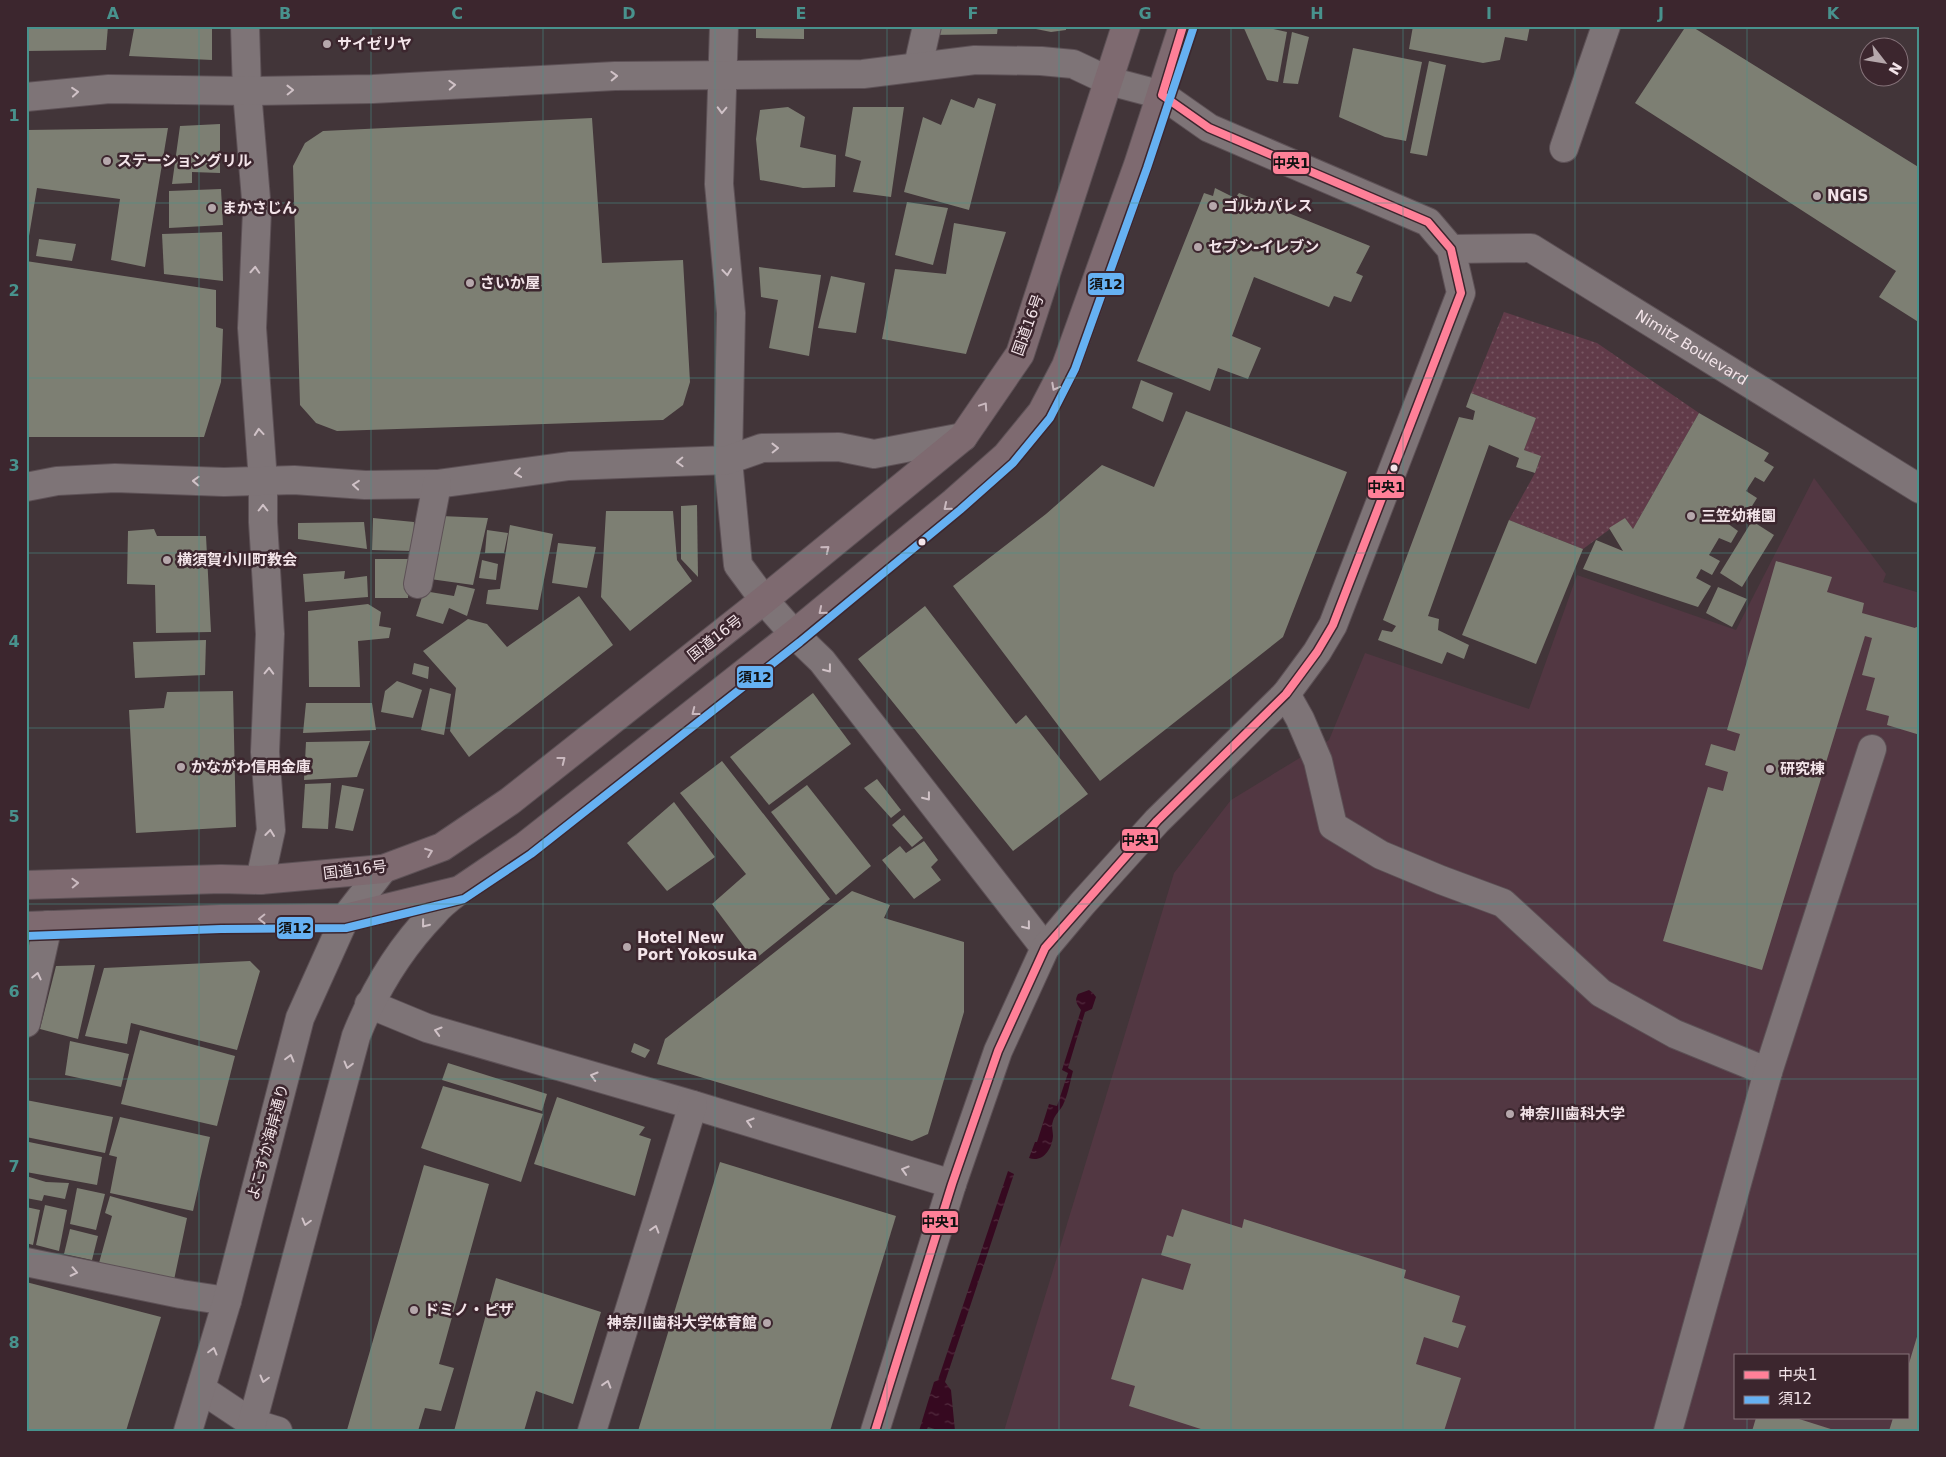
<svg xmlns="http://www.w3.org/2000/svg" width="1946" height="1457" viewBox="0 0 1946 1457" font-family="'DejaVu Sans','Noto Sans JP',sans-serif">
<defs>
<pattern id="grass-dots" width="8" height="8" patternUnits="userSpaceOnUse" patternTransform="scale(1.25)"><rect width="8" height="8" fill="#613b49"/><path d="M2 2h.1M6 6h.1" fill="none" stroke="#785763" stroke-width="1.8" stroke-linecap="round"/></pattern>
<pattern id="water-ripples" width="26" height="14" patternUnits="userSpaceOnUse" patternTransform="scale(1.25)"><rect width="26" height="14" fill="#360920"/><path d="M2 4q2-2 4 0t4 0M15 11q2-2 4 0t4 0" fill="none" stroke="#542d40"/></pattern>
</defs>
<rect width="100%" height="100%" fill="#423539"/>
<!-- built -->
<path fill="#523742" fill-rule="evenodd" d="M1814 478 1886 574 1883 582 1920 593V1431H1004L1174 873 1231 800 1329 740 1365 653 1529 709 1577 575 1736 630ZM1735 1356H1907V1418H1735Z"/>
<!-- grass -->
<path fill="url(#grass-dots)" d="M1504 312 1597 343 1699 413 1633 529 1625 518 1583 549 1509 520 1535 473 1541 457 1524 450 1536 418 1471 393Z"/>
<!-- water -->
<g fill="url(#water-ripples)">
<path d="M1089 990 1093 993 1096 997 1092 1009 1085 1012 1068 1068 1073 1071C1070 1082 1068 1095 1063 1105 1060 1111 1055 1114 1053 1121 1051 1126 1053 1131 1053 1136 1052 1150 1042 1163 1029 1158L1035 1142H1037L1049 1104 1057 1106 1068 1073 1062 1070 1081 1010C1077 1004 1074 1001 1078 994Z"/>
<path d="M1008 1171 1014 1174 945 1382 951 1390 955 1431H941L928 1427 926 1431H919L934 1382 938 1380Z"/>
</g>
<!-- building -->
<g fill="#7d7f73">
<path d="M26 26H108L106 50 26 51Z"/>
<path d="M126 26H212V60L129 56 134 29Z"/>
<path d="M756 26H804V39L756 38Z"/>
<path d="M934 26H998L997 34 932 35Z"/>
<path d="M1021 26H1066V30L1051 32Z"/>
<path d="M1243 26H1260L1287 32 1278 82 1267 80Z"/>
<path d="M1413 26H1530L1527 41 1505 37 1500 60 1483 63 1409 49Z"/>
<path d="M1686 26H1691L1920 168V323L1879 297 1896 271 1635 103Z"/>
<path d="M1292 32 1309 37 1298 84 1283 83Z"/>
<path d="M1353 48 1422 62 1406 141 1385 137 1339 117Z"/>
<path d="M1429 61 1446 65 1427 156 1410 153Z"/>
<path d="M978 98 996 104 969 210 904 192 923 117 941 125 951 99 974 108Z"/>
<path d="M788 107 805 117 800 147 836 155 835 187 803 188 760 180 756 139 760 110Z"/>
<path d="M853 107H904L891 197 853 192 861 161 845 156Z"/>
<path d="M592 118 602 263 683 260 690 382 683 405 663 420 337 431 316 423 300 405 293 166 305 143 323 131Z"/>
<path d="M220 124V173L192 172V183L172 184 180 126Z"/>
<path d="M168 128 145 267 111 260 120 199 37 188 26 254V130Z"/>
<path d="M1215 188 1235 198 1239 193 1370 246 1356 273 1363 276 1351 302 1334 296 1329 307 1254 277 1232 336 1261 348 1248 379 1218 368 1210 391 1137 361 1204 193 1213 196Z"/>
<path d="M221 189 223 225 169 228V191Z"/>
<path d="M907 202 948 208 933 265 895 255Z"/>
<path d="M954 223 1006 232 966 354 882 339 895 269 946 274Z"/>
<path d="M222 232 223 281 164 274 162 234Z"/>
<path d="M39 239 76 244 72 261 36 256Z"/>
<path d="M26 261 216 290V327L223 329 221 382 204 437H26Z"/>
<path d="M759 267 821 275 809 356 769 348 778 300 761 297Z"/>
<path d="M831 276 865 283 856 333 818 328Z"/>
<path d="M1141 380 1173 393 1163 422 1132 408Z"/>
<path d="M1471 393 1536 418 1524 450 1541 456 1535 473 1516 467 1519 458 1489 445 1428 616 1439 619 1438 630 1469 645 1464 659 1447 652 1442 664 1378 640 1382 630 1392 632 1396 626 1383 620 1459 417 1473 420 1475 411 1466 407Z"/>
<path d="M1186 411 1347 472 1283 637 1100 781 953 586 1046 514 1102 465 1154 487Z"/>
<path d="M1699 413 1769 453 1764 461 1774 467 1764 482 1755 477 1746 491 1757 498 1747 514 1736 508 1727 523 1738 531 1731 543 1719 538 1709 555 1720 561 1712 575 1701 569 1696 578 1711 586 1698 607 1583 569 1596 540 1623 551 1609 528 1625 518 1633 529Z"/>
<path d="M697 505 698 577 681 559V506Z"/>
<path d="M606 511H673L677 560 692 581 630 631 601 597Z"/>
<path d="M441 516 488 518 473 585 430 579Z"/>
<path d="M373 518 414 522 413 551 372 550Z"/>
<path d="M1509 520 1583 549 1536 664 1462 635Z"/>
<path d="M1752 521 1774 535 1742 587 1720 573Z"/>
<path d="M364 522 367 549 298 539V523Z"/>
<path d="M510 525 553 534 538 610 486 604 488 590 500 589Z"/>
<path d="M154 529 157 536H206L211 632 156 633 155 585 127 584 128 531Z"/>
<path d="M487 530 508 533 504 553H485Z"/>
<path d="M558 543 596 547 587 588 552 583Z"/>
<path d="M375 559H411L408 598H375Z"/>
<path d="M482 560 498 564 496 580 479 578Z"/>
<path d="M1776 561 1832 577 1827 592 1864 603 1862 613 1915 628 1916 627 1920 628V735L1887 725 1889 716 1866 710 1875 678 1862 675 1872 638 1865 636 1762 970 1663 941 1708 787 1723 791 1728 772 1705 765 1711 744 1735 751 1740 734 1727 730Z"/>
<path d="M345 571 344 579 367 576 368 597 305 602 303 574Z"/>
<path d="M457 585 475 589 467 616 449 608 443 624 416 616 424 591 454 596Z"/>
<path d="M1718 587 1747 599 1732 627 1706 613Z"/>
<path d="M579 596 613 645 469 757 450 731 456 688 423 651 468 619 487 624 507 647Z"/>
<path d="M368 604 381 612 379 626 391 628 389 638 358 641 360 687H309L308 611Z"/>
<path d="M925 606 1016 724 1026 715 1088 794 1013 851 858 659Z"/>
<path d="M206 640 205 675 135 678 133 642Z"/>
<path d="M414 663 429 667 428 679 412 674Z"/>
<path d="M397 681 422 690 413 718 381 712 385 691Z"/>
<path d="M430 688 451 694 444 735 421 730Z"/>
<path d="M233 691 236 827 136 833 129 710 164 708 167 692Z"/>
<path d="M813 693 851 744 769 805 730 757Z"/>
<path d="M306 703H372L376 730 303 733Z"/>
<path d="M370 741 357 777 304 780 306 742Z"/>
<path d="M722 761 830 899 754 960 712 904 746 874 680 793Z"/>
<path d="M877 779 901 810 891 818 864 788Z"/>
<path d="M331 783 328 829 302 828 305 784Z"/>
<path d="M342 785 364 789 353 831 335 828Z"/>
<path d="M807 785 871 866 836 895 771 812Z"/>
<path d="M674 802 715 857 667 891 627 843Z"/>
<path d="M904 815 923 838 912 847 892 825Z"/>
<path d="M924 841 938 860 931 867 941 880 914 899 882 860 900 846 906 853Z"/>
<path d="M852 891 890 905 884 918 964 942V1012L928 1134 912 1141 657 1064 665 1039Z"/>
<path d="M250 961 260 971 237 1050 131 1023 127 1044 85 1036 104 968Z"/>
<path d="M95 965 78 1039 40 1029 56 966Z"/>
<path d="M140 1030 235 1056 217 1126 121 1104Z"/>
<path d="M70 1041 129 1054 121 1087 65 1075Z"/>
<path d="M634 1043 650 1050 645 1058 631 1052Z"/>
<path d="M448 1063 547 1094 542 1111 442 1080Z"/>
<path d="M443 1086 543 1114 521 1182 421 1148Z"/>
<path d="M557 1097 645 1127 639 1135 651 1139 635 1196 534 1164Z"/>
<path d="M26 1100 113 1117 105 1153 26 1137Z"/>
<path d="M120 1117 210 1137 193 1211 110 1193 117 1157 109 1155Z"/>
<path d="M29 1142 102 1157 97 1185 26 1172V1153Z"/>
<path d="M720 1162 896 1216 830 1431H638Z"/>
<path d="M424 1165 489 1184 439 1364 454 1368 441 1411 425 1408 418 1431 347 1430Z"/>
<path d="M26 1176 46 1182 69 1183 65 1199 44 1195 42 1201 26 1198Z"/>
<path d="M77 1188 105 1194 96 1230 70 1224Z"/>
<path d="M110 1196 187 1218 174 1280 99 1263 112 1216 105 1213Z"/>
<path d="M45 1205 67 1210 59 1251 36 1245Z"/>
<path d="M26 1207 40 1210 33 1245 26 1243Z"/>
<path d="M1182 1209 1242 1228 1244 1219 1406 1270 1404 1278 1460 1296 1452 1322 1466 1326 1458 1348 1424 1337 1416 1364 1461 1378 1444 1431H1207L1129 1406 1135 1386 1111 1379 1142 1278 1183 1290 1191 1264 1161 1255 1167 1235 1173 1237Z"/>
<path d="M70 1229 98 1236 92 1260 64 1254Z"/>
<path d="M496 1278 601 1312 573 1404 536 1391 524 1431H454Z"/>
<path d="M26 1282 161 1317 126 1431H26Z"/>
<path d="M1919 1330 1920 1431H1889L1893 1418H1907V1370Z"/>
<path d="M1756 1418H1796L1837 1431H1752Z"/>
</g>
<g fill="none" stroke-linecap="round" stroke-linejoin="round">
<!-- minor casing -->
<g stroke="#5d5156" stroke-width="30">
<g id="minor">
<path d="M245 26 247 91 257 211 252 328 263 481V522L270 634 265 752 271 830 260 880"/>
<path d="M724 26 719 184 731 313 728 460 738 565 764 600 794 634 822 661 1045 948"/>
<path d="M918 66 927 26"/>
<path d="M26 97 109 89 247 91 373 89 615 76 863 74 975 60 1041 61 1073 64 1109 81 1162 95 1209 128 1428 222 1451 249 1461 293 1333 625 1317 652 1286 694 1157 821 1082 904 1045 948 998 1051 952 1184 875 1431"/>
<path d="M1564 148 1606 26"/>
<path id="s1" d="M1451 249 1531 248 1920 489"/>
<path d="M26 487 57 481 115 478 224 482 294 480 365 485 437 484 569 466 728 460 762 448 839 447 874 454 963 437"/>
<path d="M418 584 437 484"/>
<path d="M1286 694 1300 719 1318 761 1333 826 1381 855 1441 880 1503 903 1601 993 1675 1034 1768 1072"/>
<path d="M369 1004 427 1028 693 1105 952 1184"/>
<path d="M26 1023 48 925"/>
<path d="M26 1262 181 1294 227 1301"/>
<path d="M201 1389 252 1423 278 1431"/>
<path d="M188 1431 227 1301 300 1018 345 918 383 869"/>
<path d="M250 1431 356 1036C374 991 400 948 434 913 441 904 451 897 460 890"/>
<path d="M592 1431 693 1105"/>
<path d="M1668 1431 1768 1072 1872 749"/>
</g>
</g>
<!-- highway casing -->
<g stroke="#5d5156" stroke-width="30">
<g id="highway">
<path d="M26 885 221 879 260 880 383 869 442 847 510 801 764 600 963 437 1020 354 1126 26"/>
<path d="M26 926 221 919 345 918 460 890 525 846 794 634 954 502 1006 456 1042 412 1066 366 1138 165 1183 26"/>
</g>
</g>
<!-- minor -->
<use href="#minor" stroke="#7e7477" stroke-width="28"/>
<!-- highway -->
<use href="#highway" stroke="#7e6a70" stroke-width="28"/>
<!-- bus-1 casing -->
<g stroke="#3c262e" stroke-width="11">
<path id="bus-1" d="M875 1431 952 1184 998 1051 1045 948 1157 821 1286 694 1317 652 1333 625 1461 293 1451 249 1428 222 1209 128 1162 95 1183 26"/>
</g>
<!-- bus-2 casing -->
<g stroke="#3c262e" stroke-width="11">
<path id="bus-2" d="M26 936 221 929 346 928 464 899 531 854 800 642 960 510 1013 463 1050 418 1075 369 1147 168 1193 29"/>
</g>
<!-- bus-1 -->
<use href="#bus-1" stroke="#ff8098" stroke-width="8"/>
<!-- bus-2 -->
<use href="#bus-2" stroke="#66b1f2" stroke-width="8"/>
</g>
<!-- one-way arrows -->
<defs><path id="oneway-chevron" d="M-2-3.5L2.5 0L-2 3.5" fill="none" stroke-width="1.6" stroke-linecap="round" stroke-linejoin="round" transform="scale(1.25)"/></defs>
<g stroke="#d0c2c7">
<use href="#oneway-chevron" transform="translate(614 76) rotate(-2)"/>
<use href="#oneway-chevron" transform="translate(452 85) rotate(-3)"/>
<use href="#oneway-chevron" transform="translate(290 90) rotate(-1)"/>
<use href="#oneway-chevron" transform="translate(75 92) rotate(-5)"/>
<use href="#oneway-chevron" transform="translate(722 110) rotate(92)"/>
<use href="#oneway-chevron" transform="translate(255 270) rotate(-87)"/>
<use href="#oneway-chevron" transform="translate(727 272) rotate(84)"/>
<use href="#oneway-chevron" transform="translate(259 432) rotate(-95)"/>
<use href="#oneway-chevron" transform="translate(775 448) rotate(-1)"/>
<use href="#oneway-chevron" transform="translate(680 462) rotate(178)"/>
<use href="#oneway-chevron" transform="translate(518 473) rotate(172)"/>
<use href="#oneway-chevron" transform="translate(196 481) rotate(-178)"/>
<use href="#oneway-chevron" transform="translate(356 485) rotate(-175)"/>
<use href="#oneway-chevron" transform="translate(263 508) rotate(-90)"/>
<use href="#oneway-chevron" transform="translate(828 669) rotate(52)"/>
<use href="#oneway-chevron" transform="translate(269 671) rotate(-88)"/>
<use href="#oneway-chevron" transform="translate(927 797) rotate(52)"/>
<use href="#oneway-chevron" transform="translate(270 833) rotate(-83)"/>
<use href="#oneway-chevron" transform="translate(425 924) rotate(129)"/>
<use href="#oneway-chevron" transform="translate(1027 926) rotate(51)"/>
<use href="#oneway-chevron" transform="translate(37 976) rotate(-77)"/>
<use href="#oneway-chevron" transform="translate(438 1031) rotate(-164)"/>
<use href="#oneway-chevron" transform="translate(290 1058) rotate(-75)"/>
<use href="#oneway-chevron" transform="translate(348 1065) rotate(105)"/>
<use href="#oneway-chevron" transform="translate(594 1076) rotate(-164)"/>
<use href="#oneway-chevron" transform="translate(750 1122) rotate(-163)"/>
<use href="#oneway-chevron" transform="translate(905 1170) rotate(-163)"/>
<use href="#oneway-chevron" transform="translate(306 1222) rotate(105)"/>
<use href="#oneway-chevron" transform="translate(655 1229) rotate(-73)"/>
<use href="#oneway-chevron" transform="translate(74 1272) rotate(12)"/>
<use href="#oneway-chevron" transform="translate(213 1351) rotate(-75)"/>
<use href="#oneway-chevron" transform="translate(264 1379) rotate(105)"/>
<use href="#oneway-chevron" transform="translate(607 1384) rotate(-73)"/>
</g>
<g stroke="#cab9bf">
<use href="#oneway-chevron" transform="translate(1055 387) rotate(118)"/>
<use href="#oneway-chevron" transform="translate(984 406) rotate(-56)"/>
<use href="#oneway-chevron" transform="translate(947 507) rotate(140)"/>
<use href="#oneway-chevron" transform="translate(826 549) rotate(-39)"/>
<use href="#oneway-chevron" transform="translate(822 611) rotate(140)"/>
<use href="#oneway-chevron" transform="translate(695 712) rotate(142)"/>
<use href="#oneway-chevron" transform="translate(562 760) rotate(-38)"/>
<use href="#oneway-chevron" transform="translate(429 852) rotate(-21)"/>
<use href="#oneway-chevron" transform="translate(75 883) rotate(-2)"/>
<use href="#oneway-chevron" transform="translate(262 919) rotate(179)"/>
</g>
<!-- grid -->
<path fill="none" stroke="#48928d" stroke-width="1" stroke-opacity="0.55" d="M199 26V1431M371 26V1431M543 26V1431M715 26V1431M887 26V1431M1059 26V1431M1231 26V1431M1403 26V1431M1575 26V1431M1747 26V1356M26 203H1920M26 378H1920M26 553H1920M26 728H1920M26 904H1920M26 1079H1920M26 1254H1920M1747 1418V1431"/>
<!-- markers -->
<g fill="#b5a7ab" stroke="#3c262e" stroke-width="2">
<circle cx="327" cy="44" r="5"/>
<circle cx="107" cy="161" r="5"/>
<circle cx="1817" cy="196" r="5"/>
<circle cx="1213" cy="206" r="5"/>
<circle cx="212" cy="208" r="5"/>
<circle cx="1198" cy="247" r="5"/>
<circle cx="470" cy="283" r="5"/>
<circle cx="1691" cy="516" r="5"/>
<circle cx="167" cy="560" r="5"/>
<circle cx="181" cy="767" r="5"/>
<circle cx="1770" cy="769" r="5"/>
<circle cx="627" cy="947" r="5"/>
<circle cx="1510" cy="1114" r="5"/>
<circle cx="414" cy="1310" r="5"/>
<circle cx="767" cy="1323" r="5"/>
</g>
<g fill="#f3e4e9" stroke="#3c262e" stroke-width="2">
<circle cx="1394" cy="468" r="4.5"/>
<circle cx="922" cy="542" r="4.5"/>
</g>
<g text-anchor="middle" stroke-width="5" stroke-linejoin="round" paint-order="stroke">
<!-- poi labels -->
<g font-size="15" font-weight="bold" fill="#f3e4e9" stroke="#3c262e" text-anchor="start">
<text x="337" y="49">サイゼリヤ</text>
<text x="117" y="166">ステーショングリル</text>
<text x="1827" y="201">NGIS</text>
<text x="1223" y="211">ゴルカパレス</text>
<text x="222" y="213">まかさじん</text>
<text x="1208" y="252">セブン-イレブン</text>
<text x="480" y="288">さいか屋</text>
<text x="1701" y="521">三笠幼稚園</text>
<text x="177" y="565">横須賀小川町教会</text>
<text x="191" y="772">かながわ信用金庫</text>
<text x="1780" y="774">研究棟</text>
<text x="637" y="943">Hotel New<tspan x="637" dy="17">Port Yokosuka</tspan></text>
<text x="1520" y="1119">神奈川歯科大学</text>
<text x="424" y="1315">ドミノ・ピザ</text>
<text x="757" y="1328" text-anchor="end">神奈川歯科大学体育館</text>
</g>
<!-- street labels -->
<g font-size="15" fill="#f3e4e9" stroke="#3c262e">
<text transform="translate(1028 325) rotate(-70)" y="5">国道16号</text>
<text dy="5" stroke="none"><textPath href="#s1" startOffset="269">Nimitz Boulevard</textPath></text>
<text transform="translate(715 638) rotate(-38)" y="5">国道16号</text>
<text transform="translate(355 870) rotate(-7)" y="5">国道16号</text>
<text transform="translate(268 1142) rotate(-75)" y="5">よこすか海岸通り</text>
</g>
</g>
<g stroke="#3c262e" stroke-width="2">
<rect x="1272" y="151" width="38" height="24" rx="5" fill="#ff8098"/>
<rect x="1087" y="272" width="38" height="24" rx="5" fill="#66b1f2"/>
<rect x="1367" y="475" width="38" height="24" rx="5" fill="#ff8098"/>
<rect x="736" y="665" width="38" height="24" rx="5" fill="#66b1f2"/>
<rect x="1121" y="828" width="38" height="24" rx="5" fill="#ff8098"/>
<rect x="276" y="916" width="38" height="24" rx="5" fill="#66b1f2"/>
<rect x="921" y="1210" width="38" height="24" rx="5" fill="#ff8098"/>
</g>
<g font-size="14" text-anchor="middle" font-weight="bold" fill="#111">
<text x="1291" y="168">中央1</text>
<text x="1106" y="289">須12</text>
<text x="1386" y="492">中央1</text>
<text x="755" y="682">須12</text>
<text x="1140" y="845">中央1</text>
<text x="295" y="933">須12</text>
<text x="940" y="1227">中央1</text>
</g>
<!-- border -->
<rect width="1946" height="1457" fill="none" stroke="#3c262e" stroke-width="55"/>
<!-- legend -->
<rect x="1734" y="1354" width="175" height="65" fill="#3c262e" stroke="#857279"/>
<rect x="1744" y="1371" width="25" height="8" fill="#ff8098" stroke="#857279"/>
<text x="1778" y="1380" font-size="15" fill="#f3e4e9">中央1</text>
<rect x="1744" y="1396" width="25" height="8" fill="#66b1f2" stroke="#857279"/>
<text x="1778" y="1404" font-size="15" fill="#f3e4e9">須12</text>
<!-- north arrow -->
<g transform="translate(1884 62) rotate(121)"><circle r="24" fill="#3c262e" stroke="#857279"/>
<path d="M0-4L9 19L0 12L-9 19Z" fill="#b5a7ab"/>
<text y="-8" font-size="14" font-weight="bold" text-anchor="middle" fill="#f3e4e9">N</text>
</g>
<rect x="28" y="28" width="1890" height="1402" fill="none" stroke="#48928d" stroke-width="2"/>
<g font-size="16" text-anchor="middle" font-weight="bold" fill="#48928d">
<text x="113" y="19">A</text>
<text x="285" y="19">B</text>
<text x="457" y="19">C</text>
<text x="629" y="19">D</text>
<text x="801" y="19">E</text>
<text x="973" y="19">F</text>
<text x="1145" y="19">G</text>
<text x="1317" y="19">H</text>
<text x="1489" y="19">I</text>
<text x="1661" y="19">J</text>
<text x="1833" y="19">K</text>
<text x="14" y="121">1</text>
<text x="14" y="296">2</text>
<text x="14" y="471">3</text>
<text x="14" y="647">4</text>
<text x="14" y="822">5</text>
<text x="14" y="997">6</text>
<text x="14" y="1172">7</text>
<text x="14" y="1348">8</text>
</g>
</svg>
